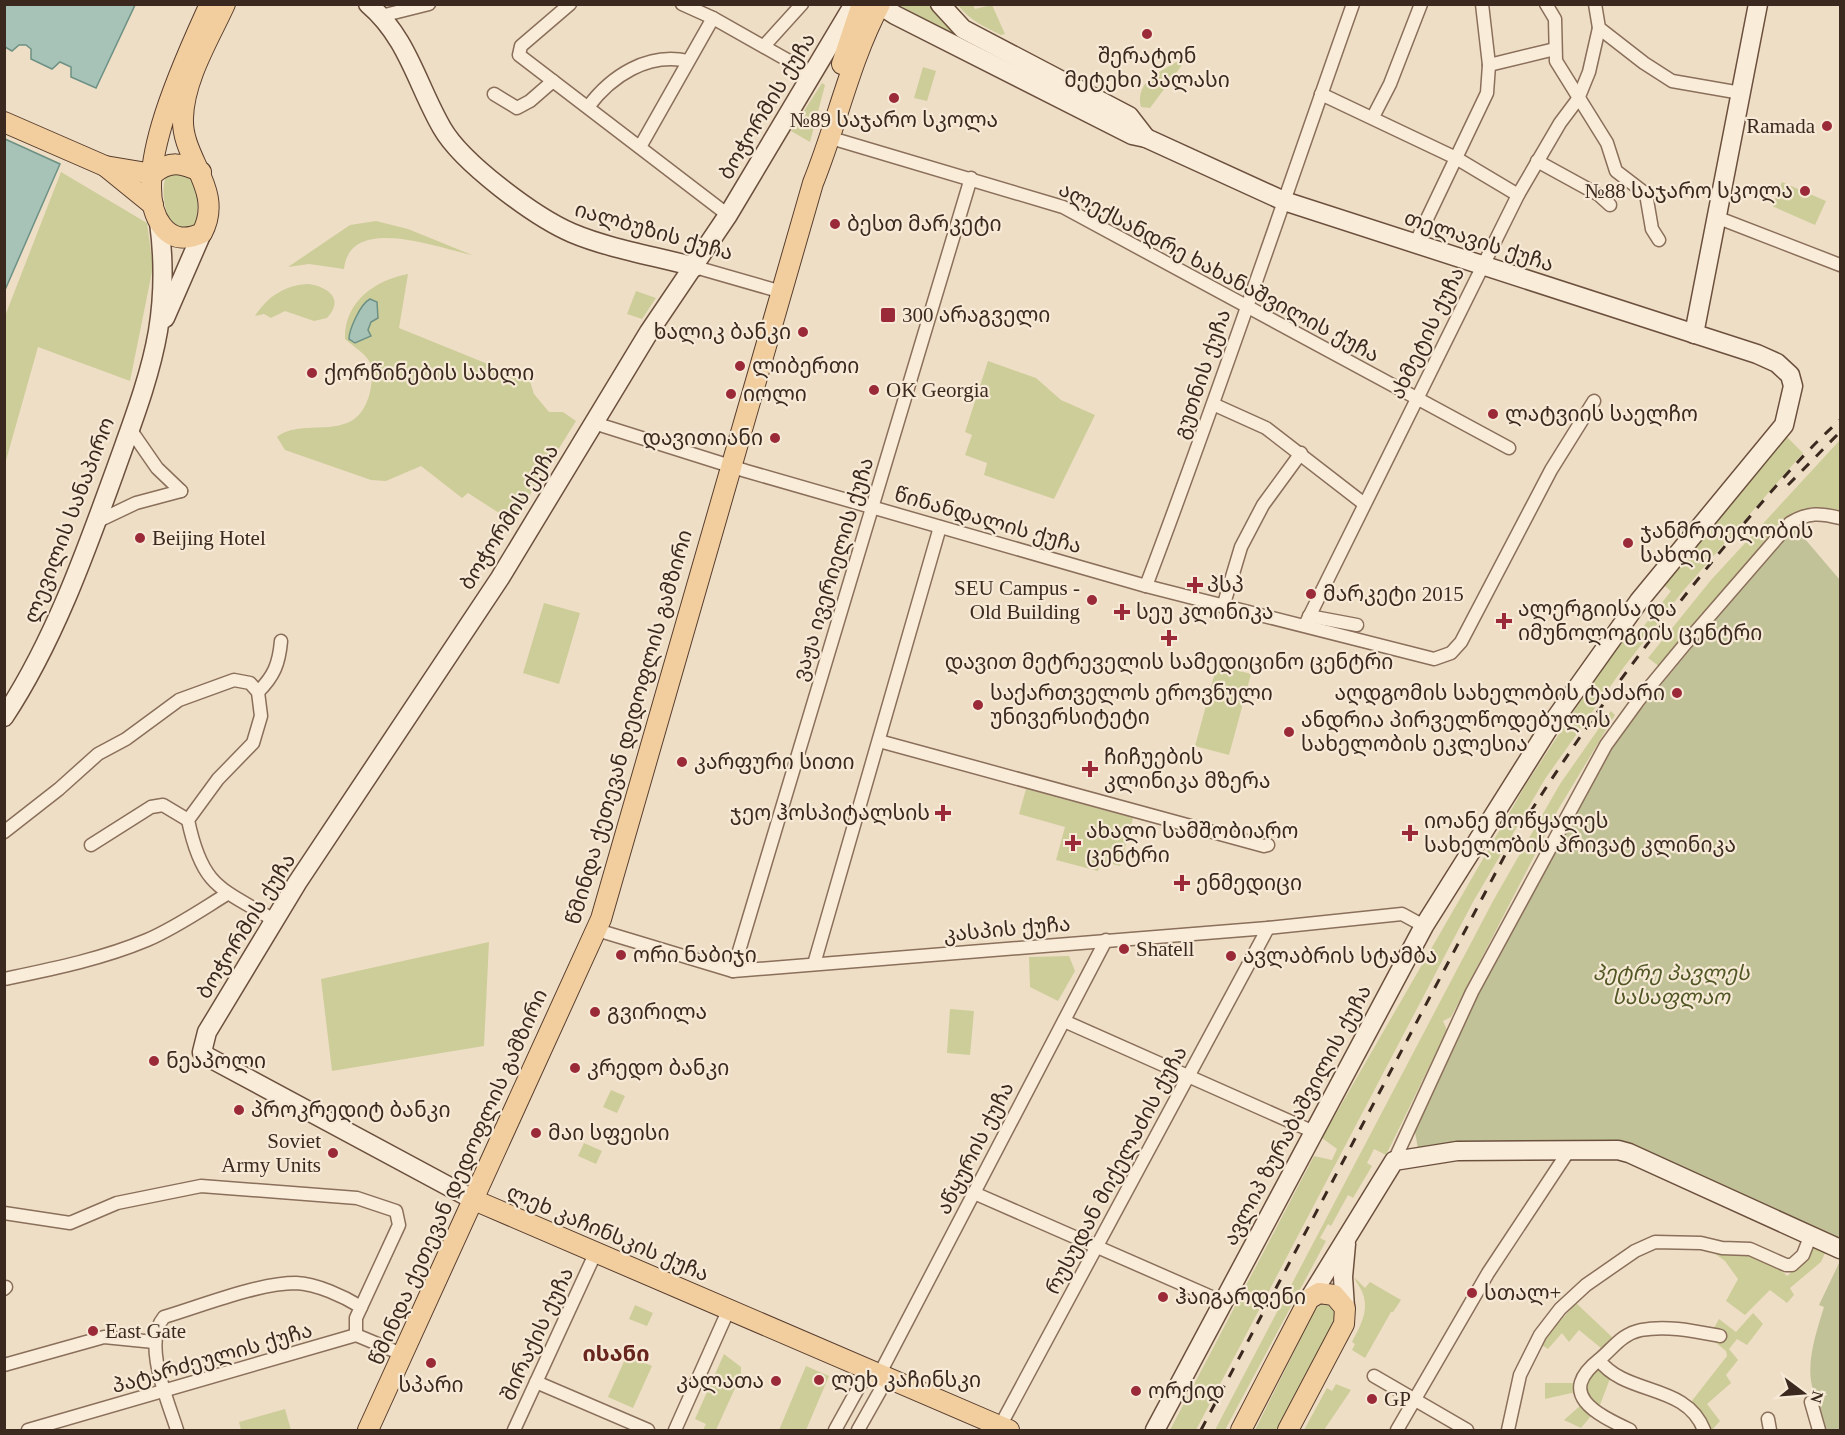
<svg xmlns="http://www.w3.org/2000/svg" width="1845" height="1435" viewBox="0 0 1845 1435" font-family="'Times New Roman','Noto Sans Georgian',serif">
<rect width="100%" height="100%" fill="#efdec6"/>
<!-- green -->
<g fill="#cdcd99">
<path d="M890 5H931C961 44 1009 61 1052 83Z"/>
<path d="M958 5H973L975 9 992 5 1005 34 1001 35C985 27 969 20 958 5Z"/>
<path d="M1182 59 1185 61 1150 108 1141 107C1134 80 1164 70 1182 59Z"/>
<path d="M923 67 936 71 927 101 914 98Z"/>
<path d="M822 83 825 85 810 142 791 131Z"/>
<path d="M170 170 191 175 198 194 197 222 188 229 171 225C165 210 158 184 170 170Z"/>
<path d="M61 172 147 223 153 267 130 381 38 347 5 464V316Z"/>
<path d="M1782 182 1826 201 1815 225 1772 206Z"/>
<path d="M376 221 408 229 472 255C440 249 350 213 344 269L309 264 288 267 350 225Z"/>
<path d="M408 274 399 328 530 381 534 394 549 412H563L576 421 513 522 468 493 462 498 421 466 386 481 371 480 285 450 277 437C305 415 357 447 370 392 377 358 367 358 345 339 344 302 375 280 408 274Z"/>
<path d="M309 284C328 287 345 299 327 318L314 321 285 311 271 318 264 314 255 316C268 296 285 285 309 284Z"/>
<path d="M636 291 656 298 642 319 627 314Z"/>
<path d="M988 361 1036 378 1061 400 1095 415 1054 499 984 475 987 463 965 455 972 435 965 432Z"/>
<path d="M1783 433 1803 453 1683 591 1624 667 1545 779 1473 902 1196 1430H1170L1314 1156 1332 1160 1337 1149 1322 1138 1525 786 1624 634 1633 640 1671 591 1661 583Z"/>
<path d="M1840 440V510C1814 505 1806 505 1783 519L1660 667 1648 658 1711 580Z"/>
<path d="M544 603 580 613 559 684 523 673Z"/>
<path d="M1217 665 1251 674 1229 755 1195 746Z"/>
<path d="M1611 711 1615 715 1559 808 1458 1004 1451 1017 1443 1021 1447 1030 1386 1155 1374 1149 1367 1163 1372 1166 1353 1198 1348 1195 1331 1226 1328 1224 1320 1238 1326 1241 1225 1430H1215L1493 901 1560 784Z"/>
<path d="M1026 789 1133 818 1120 866 1101 861 1098 871 1056 860 1065 827 1019 814Z"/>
<path d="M489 942 484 1046 332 1071 321 979Z"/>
<path d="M1069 956 1075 971 1058 1001 1030 987 1029 957Z"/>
<path d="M950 1009 974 1011 970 1055 947 1053Z"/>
<path d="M611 1090 625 1096 617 1113 603 1107Z"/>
<path d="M584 1143 602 1151 596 1164 578 1156Z"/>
<path d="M1815 1243 1825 1253 1821 1262 1790 1288 1794 1295 1787 1303 1770 1290 1745 1315 1726 1301 1738 1279 1725 1261 1711 1251C1743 1253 1764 1252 1787 1276L1808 1258Z"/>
<path d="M1354 1277 1365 1288 1370 1282 1401 1300 1393 1312H1391L1365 1358 1352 1350 1355 1344 1352 1342C1360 1326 1369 1312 1363 1294 1361 1288 1356 1282 1354 1277Z"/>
<path d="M1576 1303 1612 1337 1608 1344 1601 1348 1579 1330 1569 1342 1562 1333 1548 1349 1540 1344Z"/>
<path d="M1323 1304 1331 1305 1338 1314 1282 1430H1255L1316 1308Z"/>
<path d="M635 1305 653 1313 647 1326 629 1319Z"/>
<path d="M1753 1313 1763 1324 1747 1345 1737 1339 1729 1349 1738 1360 1726 1375 1731 1383 1707 1404 1720 1421 1712 1430H1708L1691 1402 1727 1356 1726 1351 1709 1337 1719 1319 1736 1332Z"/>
<path d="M724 1354 741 1367V1375L716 1430H703L706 1424 695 1419Z"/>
<path d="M627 1355 652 1366 633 1408 608 1397Z"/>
<path d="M806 1366 829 1376 806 1430H779Z"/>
<path d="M1596 1367 1611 1376 1598 1410 1584 1395 1585 1384Z"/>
<path d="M1545 1383H1575L1576 1392 1545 1399Z"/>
<path d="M1336 1384 1351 1390 1324 1430H1304L1327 1388 1332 1391Z"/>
<path d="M1581 1405 1591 1416 1581 1428 1564 1420Z"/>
<path d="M285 1409 291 1430H241L239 1422Z"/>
</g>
<!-- cemetery -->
<g fill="#c2c298">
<path d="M1793 525 1840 580V1245L1627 1148 1418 1149 1415 1132 1500 946 1590 780 1633 719Z"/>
<path d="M1840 1261V1430H1826C1822 1415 1816 1401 1812 1386 1806 1361 1817 1330 1824 1307L1819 1305Z"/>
</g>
<!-- water -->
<g fill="#a7c2b7" stroke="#6d9184" stroke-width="1.5">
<path d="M5 4H135V5L96 88 71 77V67L60 62 52 69 31 59V49L26 45H19L12 51 5 47Z"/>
<path d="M5 139 60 164 5 290Z"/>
<path d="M370 299 377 302 378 318 371 322 368 330 371 336 355 343 349 339C349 330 360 304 370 299Z"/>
</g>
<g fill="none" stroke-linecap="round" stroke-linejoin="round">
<!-- street casing -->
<g stroke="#8a6f5b" stroke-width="15">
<g id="street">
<path d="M570 4 521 46 519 55 728 215"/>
<path d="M682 4 713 18 812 74"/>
<path d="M1546 4 1555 19 1556 61 1607 143 1616 171 1646 194 1652 229 1659 240"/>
<path d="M1595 4 1599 28 1644 63 1672 81 1741 93"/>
<path d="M381 16 429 4"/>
<path d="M764 46 802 4"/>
<path d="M1489 65 1555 49"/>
<path d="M494 94 517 108 530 101 553 81"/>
<path d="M1321 94 1456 158 1518 195"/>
<path d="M588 107C611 76 648 52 688 61"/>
<path d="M1373 117 1390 84 1421 4"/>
<path d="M831 138 1063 207 1509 448"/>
<path d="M640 147 713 18"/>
<path d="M1537 161 1599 195 1610 205"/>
<path d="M1716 217 1840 265"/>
<path d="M1415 244 1487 93 1489 65 1482 4"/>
<path d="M695 267 782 292"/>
<path d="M1215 405 1266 428 1363 503"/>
<path d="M594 423 746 471 1146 586 1434 659 1451 653 1461 642 1551 470 1594 401"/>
<path d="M130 429 157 468 181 491"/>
<path d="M96 522 136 503 181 491"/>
<path d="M1146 586C1219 394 1284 199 1353 4"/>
<path d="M1223 607 1241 547 1263 505 1301 453"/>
<path d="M1309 616 1357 625"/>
<path d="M1305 625 1518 195 1560 123 1578 99 1589 72 1599 28"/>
<path d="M258 692C274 676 279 664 281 641"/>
<path d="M879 741 1264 846 1268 845"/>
<path d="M4 832 59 789 98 754 126 739 179 700 234 680 250 683 258 692 261 716 253 743 218 779 188 820C202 887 220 888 274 920"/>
<path d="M91 845 151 807 163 805 188 820"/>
<path d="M597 930 733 971 1268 928 1402 914 1424 926"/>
<path d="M814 964 940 527"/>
<path d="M733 971 971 178"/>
<path d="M4 979C52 969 102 959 147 940 175 928 201 910 227 894"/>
<path d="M1064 1021 1314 1132"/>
<path d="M1394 1161 1472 992 1606 745 1638 701 1686 643 1790 523C1808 512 1821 513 1840 518"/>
<path d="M974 1193 1223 1302"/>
<path d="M4 1213 70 1223 117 1203 201 1186 357 1198 396 1211 399 1225 356 1318V1335"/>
<path d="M4 1289 6 1287"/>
<path d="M1599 1360C1626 1396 1686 1383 1704 1430"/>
<path d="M4 1365 104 1337 154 1342"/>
<path d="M1374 1376 1467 1430"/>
<path d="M536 1382 648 1430"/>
<path d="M1811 1402 1819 1430"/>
<path d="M1768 1419 1770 1430"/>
<path d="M28 1430 356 1335 404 1355"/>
<path d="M177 1430C168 1401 142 1343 164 1317 201 1306 258 1283 296 1283 317 1284 343 1296 361 1307"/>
<path d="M514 1430 595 1254"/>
<path d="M675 1430 728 1311"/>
<path d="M835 1430 861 1383 879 1375"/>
<path d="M858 1430 880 1391 879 1375 1106 940"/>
<path d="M998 1430 1268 928"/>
<path d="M1397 1430 1488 1273 1568 1152"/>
<path d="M1508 1430 1520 1375 1540 1335 1560 1309 1586 1285 1635 1251 1655 1242 1701 1243 1722 1248 1750 1249 1786 1265H1792L1803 1255 1810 1237"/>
<path d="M1630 1430C1596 1414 1555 1394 1600 1359 1614 1347 1622 1334 1641 1330 1667 1325 1694 1331 1720 1336"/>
</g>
</g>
<!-- secondary casing -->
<g stroke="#6c503e" stroke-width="21">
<g id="secondary">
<path d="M368 4C408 38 417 85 442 128 462 163 535 217 572 233 610 249 655 256 695 267"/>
<path d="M878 4 895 15 1132 135 1146 138 1284 201 1757 354 1777 363 1790 375 1793 386 1784 425 1639 601 1550 726 1424 926 1155 1430"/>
<path d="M940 4 963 29 1129 116 1146 138"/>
<path d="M165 318 202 233"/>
<path d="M1694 334 1758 4"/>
<path d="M4 717C53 643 85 554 115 471 131 426 150 378 158 331 164 294 164 259 159 222"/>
<path d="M474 1200 208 1057 202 1052 207 1032 297 883 500 578 649 332 728 215 854 4"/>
<path d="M1309 1299 1394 1161 1457 1151 1618 1150 1629 1153 1840 1249"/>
<path d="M1345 1308 1343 1277 1346 1244"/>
</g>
</g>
<!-- primary casing -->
<g stroke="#583e2f" stroke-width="22">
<g id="primary">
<path d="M210 4C189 51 126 180 162 226 173 240 187 240 202 233 225 190 181 159 183 118 184 79 209 39 225 4"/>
<path d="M842 64 862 4"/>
<path d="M4 122 105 166 153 174C170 160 182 163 201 172"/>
<path d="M105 166 153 205"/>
<path d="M474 1200 1009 1430"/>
<path d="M368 1430 601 919 813 183C837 124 850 60 880 4"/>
<path d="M1241 1430 1309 1299 1319 1293 1334 1295 1345 1308 1344 1324 1288 1430"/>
</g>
</g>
<!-- street -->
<use href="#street" stroke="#f9ecd9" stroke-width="12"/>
<!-- secondary -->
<use href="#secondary" stroke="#f9ecd9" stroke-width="18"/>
<!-- primary -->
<use href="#primary" stroke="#f2ce9e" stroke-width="20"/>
<!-- rail -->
<g stroke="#3b291f" stroke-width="3" stroke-dasharray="10 10" stroke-linecap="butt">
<path d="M1788 485 1840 432"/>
<path d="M1201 1430 1514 838C1579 733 1651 635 1730 540 1765 499 1800 456 1840 420"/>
</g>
</g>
<!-- markers -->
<g fill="#9a2a38" stroke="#f6e9d5" stroke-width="2">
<circle cx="1147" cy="34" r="6"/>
<circle cx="894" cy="98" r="6"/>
<circle cx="1827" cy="126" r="6"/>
<circle cx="1805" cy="191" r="6"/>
<circle cx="835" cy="224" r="6"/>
<rect x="880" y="307" width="16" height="16" rx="3"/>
<circle cx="803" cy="332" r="6"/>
<circle cx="740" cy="366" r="6"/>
<circle cx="312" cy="373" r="6"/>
<circle cx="874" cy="390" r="6"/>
<circle cx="731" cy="394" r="6"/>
<circle cx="1493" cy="414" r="6"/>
<circle cx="775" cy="438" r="6"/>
<circle cx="140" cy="538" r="6"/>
<circle cx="1628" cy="543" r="6"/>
<path d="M1192 576h6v6h6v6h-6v6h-6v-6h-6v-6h6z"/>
<circle cx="1311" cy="594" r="6"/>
<circle cx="1092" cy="600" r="6"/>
<path d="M1119 603h6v6h6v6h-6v6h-6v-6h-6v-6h6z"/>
<path d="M1501 612h6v6h6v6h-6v6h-6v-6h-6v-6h6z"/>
<path d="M1166 629h6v6h6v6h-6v6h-6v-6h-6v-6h6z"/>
<circle cx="1677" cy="693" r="6"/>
<circle cx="978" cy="705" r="6"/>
<circle cx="1289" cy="732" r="6"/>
<circle cx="682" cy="762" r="6"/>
<path d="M1087 760h6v6h6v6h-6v6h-6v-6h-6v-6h6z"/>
<path d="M940 804h6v6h6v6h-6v6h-6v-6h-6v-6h6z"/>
<path d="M1407 824h6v6h6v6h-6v6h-6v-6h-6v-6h6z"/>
<path d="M1070 834h6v6h6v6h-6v6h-6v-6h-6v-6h6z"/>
<path d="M1179 874h6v6h6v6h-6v6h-6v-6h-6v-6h6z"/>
<circle cx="1124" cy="949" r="6"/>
<circle cx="621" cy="955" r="6"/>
<circle cx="1231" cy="956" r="6"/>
<circle cx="595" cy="1012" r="6"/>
<circle cx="154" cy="1061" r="6"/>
<circle cx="575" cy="1068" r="6"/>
<circle cx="239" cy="1110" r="6"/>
<circle cx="536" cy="1133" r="6"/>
<circle cx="333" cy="1153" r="6"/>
<circle cx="1472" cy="1293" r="6"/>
<circle cx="1163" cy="1297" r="6"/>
<circle cx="93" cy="1331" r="6"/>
<circle cx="431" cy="1363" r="6"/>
<circle cx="819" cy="1380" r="6"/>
<circle cx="776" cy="1381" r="6"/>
<circle cx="1136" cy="1391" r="6"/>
<circle cx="1372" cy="1399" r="6"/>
</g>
<g text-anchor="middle" stroke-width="4.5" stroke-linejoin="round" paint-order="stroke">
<!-- poi labels -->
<g font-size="21" fill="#3b291f" stroke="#f6e9d5" text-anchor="start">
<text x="1147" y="63" text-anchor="middle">შერატონ<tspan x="1147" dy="24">მეტეხი პალასი</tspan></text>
<text x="894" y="127" text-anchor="middle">№89 საჯარო სკოლა</text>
<text x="1815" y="133" text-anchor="end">Ramada</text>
<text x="1793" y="198" text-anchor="end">№88 საჯარო სკოლა</text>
<text x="847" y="231">ბესთ მარკეტი</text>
<text x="902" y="322">300 არაგველი</text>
<text x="791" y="339" text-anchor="end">ხალიკ ბანკი</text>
<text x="752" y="373">ლიბერთი</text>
<text x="324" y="380">ქორწინების სახლი</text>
<text x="886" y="397">OK Georgia</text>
<text x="743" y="401">იოლი</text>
<text x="1505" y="421">ლატვიის საელჩო</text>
<text x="763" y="445" text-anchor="end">დავითიანი</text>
<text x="1640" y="538">ჯანმრთელობის<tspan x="1640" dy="24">სახლი</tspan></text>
<text x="152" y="545">Beijing Hotel</text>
<text x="1207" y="592">პსპ</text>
<text x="1080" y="595" text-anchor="end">SEU Campus -<tspan x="1080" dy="24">Old Building</tspan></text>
<text x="1323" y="601">მარკეტი 2015</text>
<text x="1518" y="616">ალერგიისა და<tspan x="1518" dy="24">იმუნოლოგიის ცენტრი</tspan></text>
<text x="1136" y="619">სეუ კლინიკა</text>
<text x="1169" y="669" text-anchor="middle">დავით მეტრეველის სამედიცინო ცენტრი</text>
<text x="990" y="700">საქართველოს ეროვნული<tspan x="990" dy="24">უნივერსიტეტი</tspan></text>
<text x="1665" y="700" text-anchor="end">აღდგომის სახელობის ტაძარი</text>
<text x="1301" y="727">ანდრია პირველწოდებულის<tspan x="1301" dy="24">სახელობის ეკლესია</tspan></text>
<text x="1104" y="764">ჩიჩუების<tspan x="1104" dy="24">კლინიკა მზერა</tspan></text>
<text x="694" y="769">კარფური სითი</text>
<text x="930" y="820" text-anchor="end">ჯეო ჰოსპიტალსის</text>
<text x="1424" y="828">იოანე მოწყალეს<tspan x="1424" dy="24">სახელობის პრივატ კლინიკა</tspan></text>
<text x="1086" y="838">ახალი სამშობიარო<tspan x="1086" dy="24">ცენტრი</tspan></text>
<text x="1196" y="890">ენმედიცი</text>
<text x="1136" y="956">Shatell</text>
<text x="633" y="962">ორი ნაბიჯი</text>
<text x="1243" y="963">ავლაბრის სტამბა</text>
<text x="607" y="1019">გვირილა</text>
<text x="166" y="1068">ნეაპოლი</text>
<text x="587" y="1075">კრედო ბანკი</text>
<text x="251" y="1117">პროკრედიტ ბანკი</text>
<text x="548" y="1140">მაი სფეისი</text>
<text x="321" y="1148" text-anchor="end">Soviet<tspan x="321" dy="24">Army Units</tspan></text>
<text x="1484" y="1300">სთალ+</text>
<text x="1175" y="1304">ჰაიგარდენი</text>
<text x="105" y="1338">East Gate</text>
<text x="831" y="1387">ლეხ კაჩინსკი</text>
<text x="764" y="1388" text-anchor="end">კალათა</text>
<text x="431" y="1392" text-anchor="middle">სპარი</text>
<text x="1148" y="1398">ორქიდ</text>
<text x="1384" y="1406">GP</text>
</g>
<!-- street labels -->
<g font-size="21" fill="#3b291f" stroke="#f6e9d5">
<text transform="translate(767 106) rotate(-59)" y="7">ბოჭორმის ქუჩა</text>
<text transform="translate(654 231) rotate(16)" y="7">იალბუზის ქუჩა</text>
<text transform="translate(1479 241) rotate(18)" y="7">თელავის ქუჩა</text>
<text transform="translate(1219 272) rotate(28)" y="7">ალექსანდრე ხახანაშვილის ქუჩა</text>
<text transform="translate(1427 333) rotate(-64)" y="7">ახმეტის ქუჩა</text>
<text transform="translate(1202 374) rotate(-71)" y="7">გუთნის ქუჩა</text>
<text transform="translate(509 517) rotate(-58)" y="7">ბოჭორმის ქუჩა</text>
<text transform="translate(69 520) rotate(-69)" y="7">ლევილის სანაპირო</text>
<text transform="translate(988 520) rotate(16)" y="7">წინანდალის ქუჩა</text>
<text transform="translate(833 569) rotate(-73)" y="7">ვაჟა ივერიელის ქუჩა</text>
<text transform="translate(629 727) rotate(-74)" y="7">წმინდა ქეთევან დედოფლის გამზირი</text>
<text transform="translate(246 926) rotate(-58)" y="7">ბოჭორმის ქუჩა</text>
<text transform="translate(1007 929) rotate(-5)" y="7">კასპის ქუჩა</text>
<text transform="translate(1297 1115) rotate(-62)" y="7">ავლიპ ზურაბაშვილის ქუჩა</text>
<text transform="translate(975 1148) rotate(-63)" y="7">აწყურის ქუჩა</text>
<text transform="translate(1116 1170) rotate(-62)" y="7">რუსუდან მიქელაძის ქუჩა</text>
<text transform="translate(458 1177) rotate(-66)" y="7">წმინდა ქეთევან დედოფლის გამზირი</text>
<text transform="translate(608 1233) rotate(23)" y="7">ლეხ კაჩინსკის ქუჩა</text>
<text transform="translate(537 1334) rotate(-65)" y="7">შირაქის ქუჩა</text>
<text transform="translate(212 1358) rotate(-16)" y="7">პატარძეულის ქუჩა</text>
</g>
<!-- park labels -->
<g font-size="21" font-style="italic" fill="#505725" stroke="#f6e9d5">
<text x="1671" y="980">პეტრე პავლეს<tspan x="1671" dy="24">სასაფლაო</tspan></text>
</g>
<!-- neighbourhood labels -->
<g font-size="22" font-weight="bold" fill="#68251e" stroke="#f6e9d5">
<text x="616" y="1361">ისანი</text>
</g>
</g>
<!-- border -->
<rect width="1845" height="1435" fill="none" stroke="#3b291f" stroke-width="12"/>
<!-- north arrow -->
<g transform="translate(1803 1393) rotate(106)" stroke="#f6e9d5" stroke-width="4.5" paint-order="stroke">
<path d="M0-4.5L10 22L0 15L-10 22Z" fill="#3b291f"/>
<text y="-9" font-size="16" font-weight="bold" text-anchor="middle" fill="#3b291f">N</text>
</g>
</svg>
